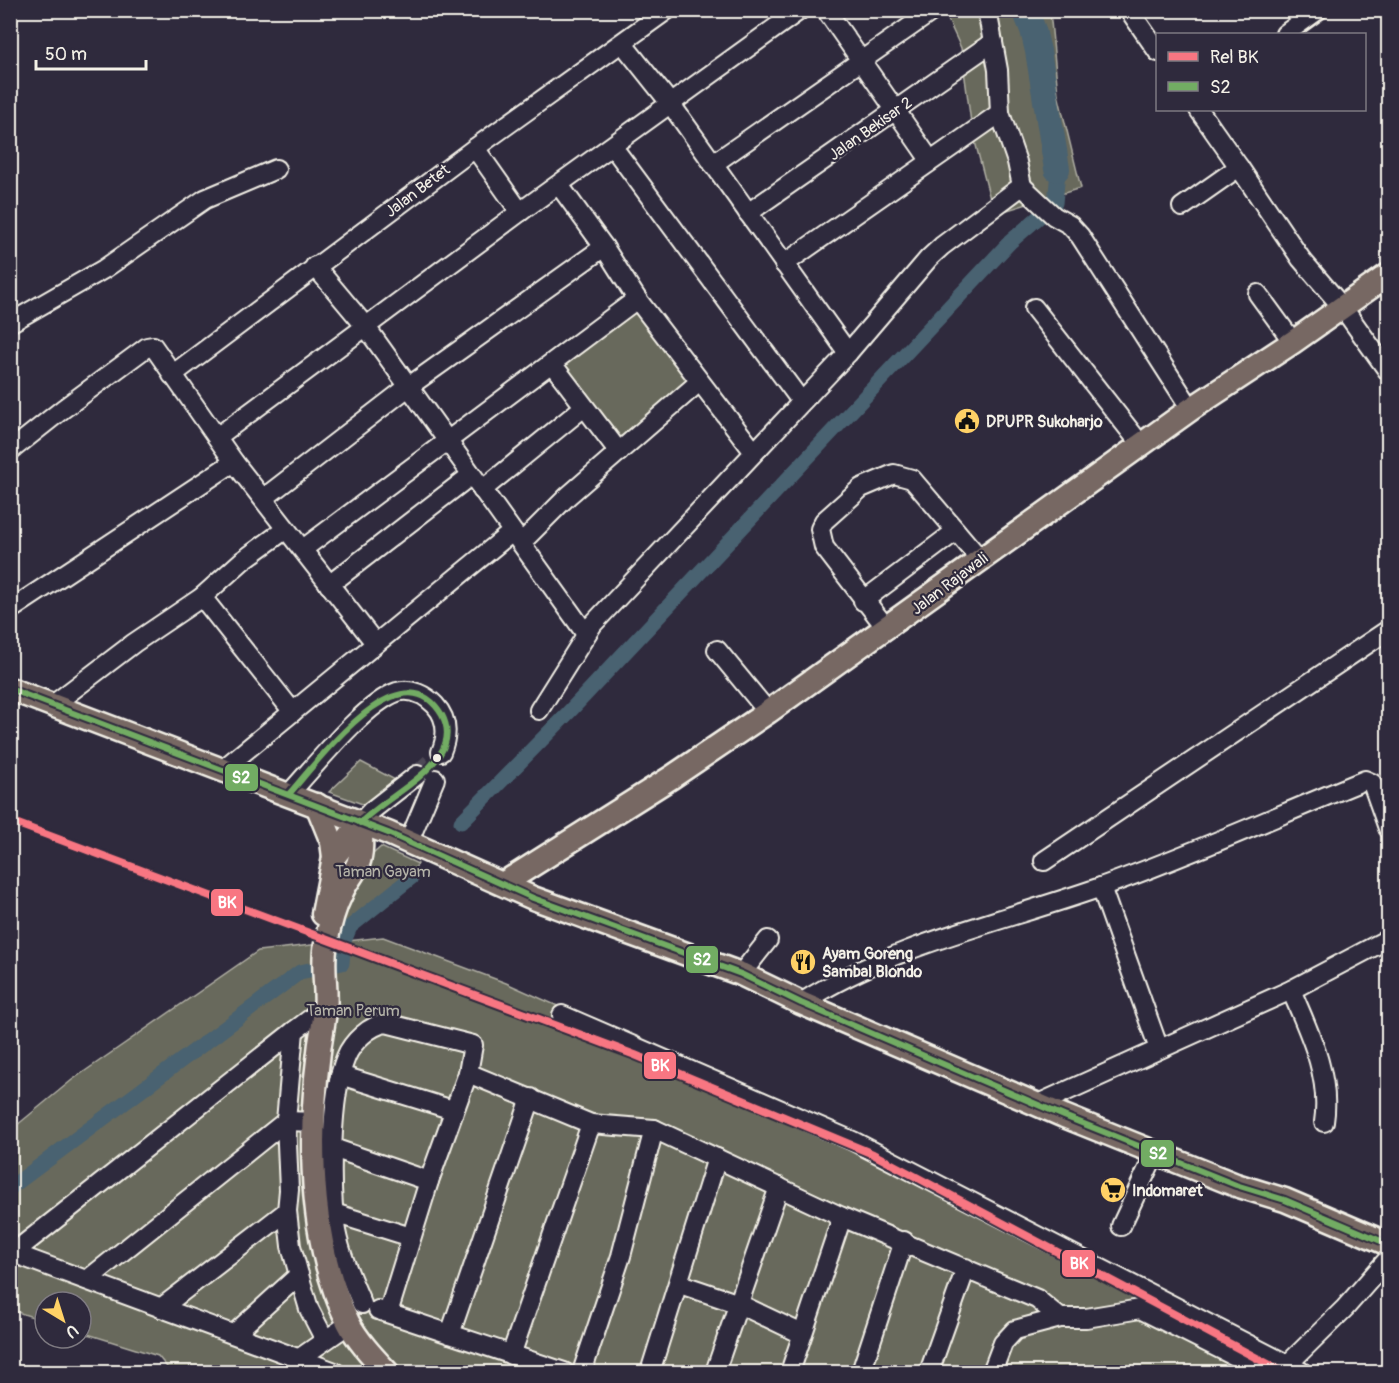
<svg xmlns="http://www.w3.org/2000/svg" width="1399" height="1383" viewBox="0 0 1399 1383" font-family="Pangolin,sans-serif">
<rect width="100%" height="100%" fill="#2f2a3d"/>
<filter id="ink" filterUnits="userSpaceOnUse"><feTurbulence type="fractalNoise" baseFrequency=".0167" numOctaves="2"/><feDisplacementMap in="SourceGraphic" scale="12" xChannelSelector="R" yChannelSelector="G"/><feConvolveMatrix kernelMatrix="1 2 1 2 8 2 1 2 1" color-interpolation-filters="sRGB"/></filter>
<g filter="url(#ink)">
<!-- green -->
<g fill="#68695b" stroke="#aeada2" stroke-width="1.5">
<path d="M944 11H1050L1058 94 1081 188 994 214 972 130 961 48Z"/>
<path d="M637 299 698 388 619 452 553 365Z"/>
<path d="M361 762 401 783 385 812 329 792Z"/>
<path d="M381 847 418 864 407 877 346 925 334 919 366 860Z"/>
<path d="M383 937 506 983 728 1082 1320 1372H171L158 1356 81 1332V1302H45V1321L11 1310V1130L72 1080 258 951Z"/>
</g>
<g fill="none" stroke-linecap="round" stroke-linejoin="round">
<!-- canal -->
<g stroke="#496271" stroke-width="15">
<path d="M461 822 568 713 1010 242 1055 203 1058 172"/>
<path d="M10 1188 300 972 342 963 344 941 350 927 412 877"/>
</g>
<!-- river -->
<path stroke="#496271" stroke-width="26" d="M1025 10 1033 30 1038 51 1057 169"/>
<!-- minor-tunnel -->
<path stroke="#4d4857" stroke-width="18" stroke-dasharray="18 9" stroke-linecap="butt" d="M417 775 441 752"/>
<!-- minor casing -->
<g stroke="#f4f1e8" stroke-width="22">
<g id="minor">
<path d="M826 10 930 160"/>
<path d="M1129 10 1158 52"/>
<path d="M1285 34 1318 10"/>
<path d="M623 44 670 103 848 353"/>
<path d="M1199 110 1239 167"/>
<path d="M613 147 801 401"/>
<path d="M475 148 520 212"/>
<path d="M713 164 934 10"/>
<path d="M559 185 604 247 637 299 754 452"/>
<path d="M1022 186 1054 216 1070 225 1080 236 1191 409"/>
<path d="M1182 207 1239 167 1301 259 1343 308 1388 371"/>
<path d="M748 213 993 42"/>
<path d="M784 264 1000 113"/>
<path d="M315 266 366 327 586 634"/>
<path d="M1258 294 1293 342"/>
<path d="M1034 308 1142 446"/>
<path d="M10 323 104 269 205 199 276 169"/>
<path d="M553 365 619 452"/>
<path d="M172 375 475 148 667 10"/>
<path d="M217 437 520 212 800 10"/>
<path d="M10 451 63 409 147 347 153 346 234 462 375 643"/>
<path d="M482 490 584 407"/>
<path d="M264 498 408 387 604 247"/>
<path d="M522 542 568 496 698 383"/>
<path d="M303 549 637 299"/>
<path d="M329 585 470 476"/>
<path d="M202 597 293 712"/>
<path d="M863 601 956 531"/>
<path d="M10 610 234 462"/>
<path d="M887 629 824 547 820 529 824 521 861 488 894 474 912 479 980 559"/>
<path d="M717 650 768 712"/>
<path d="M54 704 134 643 202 597 242 561 286 529"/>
<path d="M539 710 593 624 848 353 929 258 942 246 1022 186 1017 162 1000 113 998 70 987 10"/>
<path d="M222 770 512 532"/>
<path d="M289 794C313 768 365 703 397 692 411 688 425 695 435 705 448 719 448 735 441 752"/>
<path d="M360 823 371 811 417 775"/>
<path d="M409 841 435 779"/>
<path d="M1044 861 1388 630"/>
<path d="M1101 887 1159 1049"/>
<path d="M741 974 768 940"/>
<path d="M1291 990C1309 1032 1331 1076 1324 1122"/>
<path d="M801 1003C891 945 998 923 1098 888 1188 856 1276 816 1365 780L1372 783 1388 828"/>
<path d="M562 1015 853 1141 1302 1372"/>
<path d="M294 1031 286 1121 289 1190 287 1211 291 1246 299 1275 309 1309 325 1340"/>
<path d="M468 1073 591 1124 654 1129 842 1217 1037 1299 1060 1318"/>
<path d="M340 1075 453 1110"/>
<path d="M1038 1104 1291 990 1388 939"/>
<path d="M333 1148 429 1181"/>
<path d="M334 1213 411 1237"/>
<path d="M1121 1226 1156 1151"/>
<path d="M10 1252 335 1372"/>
<path d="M13 1253 294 1031 318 1013H325"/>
<path d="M87 1280 286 1121 315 1122"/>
<path d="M680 1284 739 1304 802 1334"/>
<path d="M362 1304C352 1280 341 1257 336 1231 329 1190 330 1095 346 1057 352 1042 370 1025 386 1023L473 1045 468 1073 429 1181 388 1313"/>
<path d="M161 1308 287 1211"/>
<path d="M378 1310 564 1372"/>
<path d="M234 1334 299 1275"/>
<path d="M450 1334 531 1098"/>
<path d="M511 1355 591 1124"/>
<path d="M297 1360 349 1324"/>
<path d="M582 1372 621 1256 654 1129"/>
<path d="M650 1372 717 1158"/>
<path d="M715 1372 779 1187"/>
<path d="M790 1372 842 1217"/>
<path d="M861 1372 904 1241"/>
<path d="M929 1372 966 1268"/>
<path d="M992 1372 1003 1343 1015 1330 1060 1318H1086L1140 1309 1266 1372"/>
<path d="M1280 1372 1345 1308 1388 1259"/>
</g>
</g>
<!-- major casing -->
<g stroke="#f4f1e8" stroke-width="27">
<g id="major">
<path d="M10 689 388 833 533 898 741 974 801 1003 1064 1116 1236 1185 1285 1200 1388 1244"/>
<path d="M317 805 332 842 334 857"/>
<path d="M360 823C361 837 363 851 358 864 354 874 346 882 342 892 334 908 329 926 326 944 321 966 328 990 325 1012 308 1107 304 1233 348 1322 357 1340 373 1357 387 1372"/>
<path d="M504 883 672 777 768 712 1191 409 1293 342 1388 275"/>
<path d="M323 914 334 857 360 823"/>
</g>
</g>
<!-- minor -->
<use href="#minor" stroke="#2f2a3d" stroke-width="18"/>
<!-- major -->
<use href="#major" stroke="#776864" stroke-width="22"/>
<!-- bus-1 casing -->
<g stroke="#2f2a3d" stroke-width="10">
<g id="bus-1">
<path d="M10 689 388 833 533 898 741 974 801 1003 1064 1116 1236 1185 1285 1200 1388 1244"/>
<path d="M289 794C317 763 401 645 442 715 449 728 448 742 440 754 421 783 384 799 360 823"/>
</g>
</g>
<!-- bus-1 -->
<use href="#bus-1" stroke="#72ac63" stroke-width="6"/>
<!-- rail-1 casing -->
<g stroke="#2f2a3d" stroke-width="12">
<path id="rail-1" d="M10 821 635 1055 873 1154 1283 1372"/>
</g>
<!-- rail-1 -->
<use href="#rail-1" stroke="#f87682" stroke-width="8"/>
</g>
</g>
<!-- icons -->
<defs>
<g id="civic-disc" transform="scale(1.35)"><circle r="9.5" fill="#ffd166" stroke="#2f2a3d"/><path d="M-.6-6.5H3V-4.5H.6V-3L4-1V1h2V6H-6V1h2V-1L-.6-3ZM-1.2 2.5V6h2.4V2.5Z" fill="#111"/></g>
<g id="restaurant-disc" transform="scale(1.35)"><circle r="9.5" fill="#ffd166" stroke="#2f2a3d"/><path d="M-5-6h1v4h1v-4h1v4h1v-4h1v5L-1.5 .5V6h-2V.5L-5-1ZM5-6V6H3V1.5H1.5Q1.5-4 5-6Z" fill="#111"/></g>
<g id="supermarket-disc" transform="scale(1.35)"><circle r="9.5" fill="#ffd166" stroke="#2f2a3d"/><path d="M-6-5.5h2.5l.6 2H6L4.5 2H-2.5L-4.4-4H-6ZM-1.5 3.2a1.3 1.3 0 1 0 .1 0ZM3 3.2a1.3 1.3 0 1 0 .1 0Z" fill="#111"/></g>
</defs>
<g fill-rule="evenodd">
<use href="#civic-disc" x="967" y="421"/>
<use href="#restaurant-disc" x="803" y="962"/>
<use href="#supermarket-disc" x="1113" y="1190"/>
</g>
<!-- markers -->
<circle fill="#f4f1e8" stroke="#2f2a3d" stroke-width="2" cx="437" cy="758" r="5"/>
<g text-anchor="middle" stroke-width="4.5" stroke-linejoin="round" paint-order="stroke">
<!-- street labels -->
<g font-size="16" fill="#f4f1e8" stroke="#2f2a3d">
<text transform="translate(870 128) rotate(-35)" y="6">Jalan Bekisar 2</text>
<text transform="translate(417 190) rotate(-37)" y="6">Jalan Betet</text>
<text transform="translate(949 583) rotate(-37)" y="6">Jalan Rajawali</text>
</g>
<!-- poi labels -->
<g font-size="16" font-weight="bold" fill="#f4f1e8" stroke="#2f2a3d" text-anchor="start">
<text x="986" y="427">DPUPR Sukoharjo</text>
<text x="822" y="959">Ayam Goreng<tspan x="822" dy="18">Sambal Blondo</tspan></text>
<text x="1132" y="1196">Indomaret</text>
</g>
<!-- park labels -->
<g font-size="16" fill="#b5b4a9" stroke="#2f2a3d">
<text x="383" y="877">Taman Gayam</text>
<text x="353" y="1016">Taman Perum</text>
</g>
</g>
<g stroke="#2f2a3d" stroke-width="2">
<rect x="224" y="763" width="35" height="29" rx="6" fill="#72ac63"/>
<rect x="210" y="888" width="34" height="29" rx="6" fill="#f87682"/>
<rect x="685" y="945" width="34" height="29" rx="6" fill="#72ac63"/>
<rect x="643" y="1051" width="34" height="29" rx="6" fill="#f87682"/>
<rect x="1140" y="1139" width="35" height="29" rx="6" fill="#72ac63"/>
<rect x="1061" y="1249" width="35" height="29" rx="6" fill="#f87682"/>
</g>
<g font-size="16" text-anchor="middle" font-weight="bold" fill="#fff">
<text x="241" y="783">S2</text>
<text x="227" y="908">BK</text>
<text x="702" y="965">S2</text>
<text x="660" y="1071">BK</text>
<text x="1158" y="1159">S2</text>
<text x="1079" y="1269">BK</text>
</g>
<!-- margin -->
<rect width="1399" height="1383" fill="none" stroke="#2f2a3d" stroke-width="36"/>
<rect x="18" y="18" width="1363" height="1347" fill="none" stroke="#f4f1e8" stroke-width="2" filter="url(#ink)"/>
<!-- legend -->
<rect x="1156" y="33" width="210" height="78" fill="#2f2a3d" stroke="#7e7a81" stroke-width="1.5"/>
<rect x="1168" y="52" width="30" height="9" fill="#f87682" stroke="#7e7a81" stroke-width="1.5"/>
<text x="1210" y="63" font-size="18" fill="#f4f1e8">Rel BK</text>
<rect x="1168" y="82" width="30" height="9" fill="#72ac63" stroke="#7e7a81" stroke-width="1.5"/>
<text x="1210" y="93" font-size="18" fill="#f4f1e8">S2</text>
<!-- north arrow -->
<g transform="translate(63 1320) rotate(142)"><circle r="28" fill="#2f2a3d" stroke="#7e7a81" stroke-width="1.5"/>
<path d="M0-4.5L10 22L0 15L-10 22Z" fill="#ffd166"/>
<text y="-9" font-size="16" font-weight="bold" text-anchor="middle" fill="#f4f1e8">U</text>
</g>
<!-- scale -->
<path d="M36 60v9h110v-9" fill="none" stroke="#f4f1e8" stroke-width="3"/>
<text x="45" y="60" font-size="18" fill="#f4f1e8" stroke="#2f2a3d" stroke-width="4.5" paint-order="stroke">50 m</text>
</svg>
